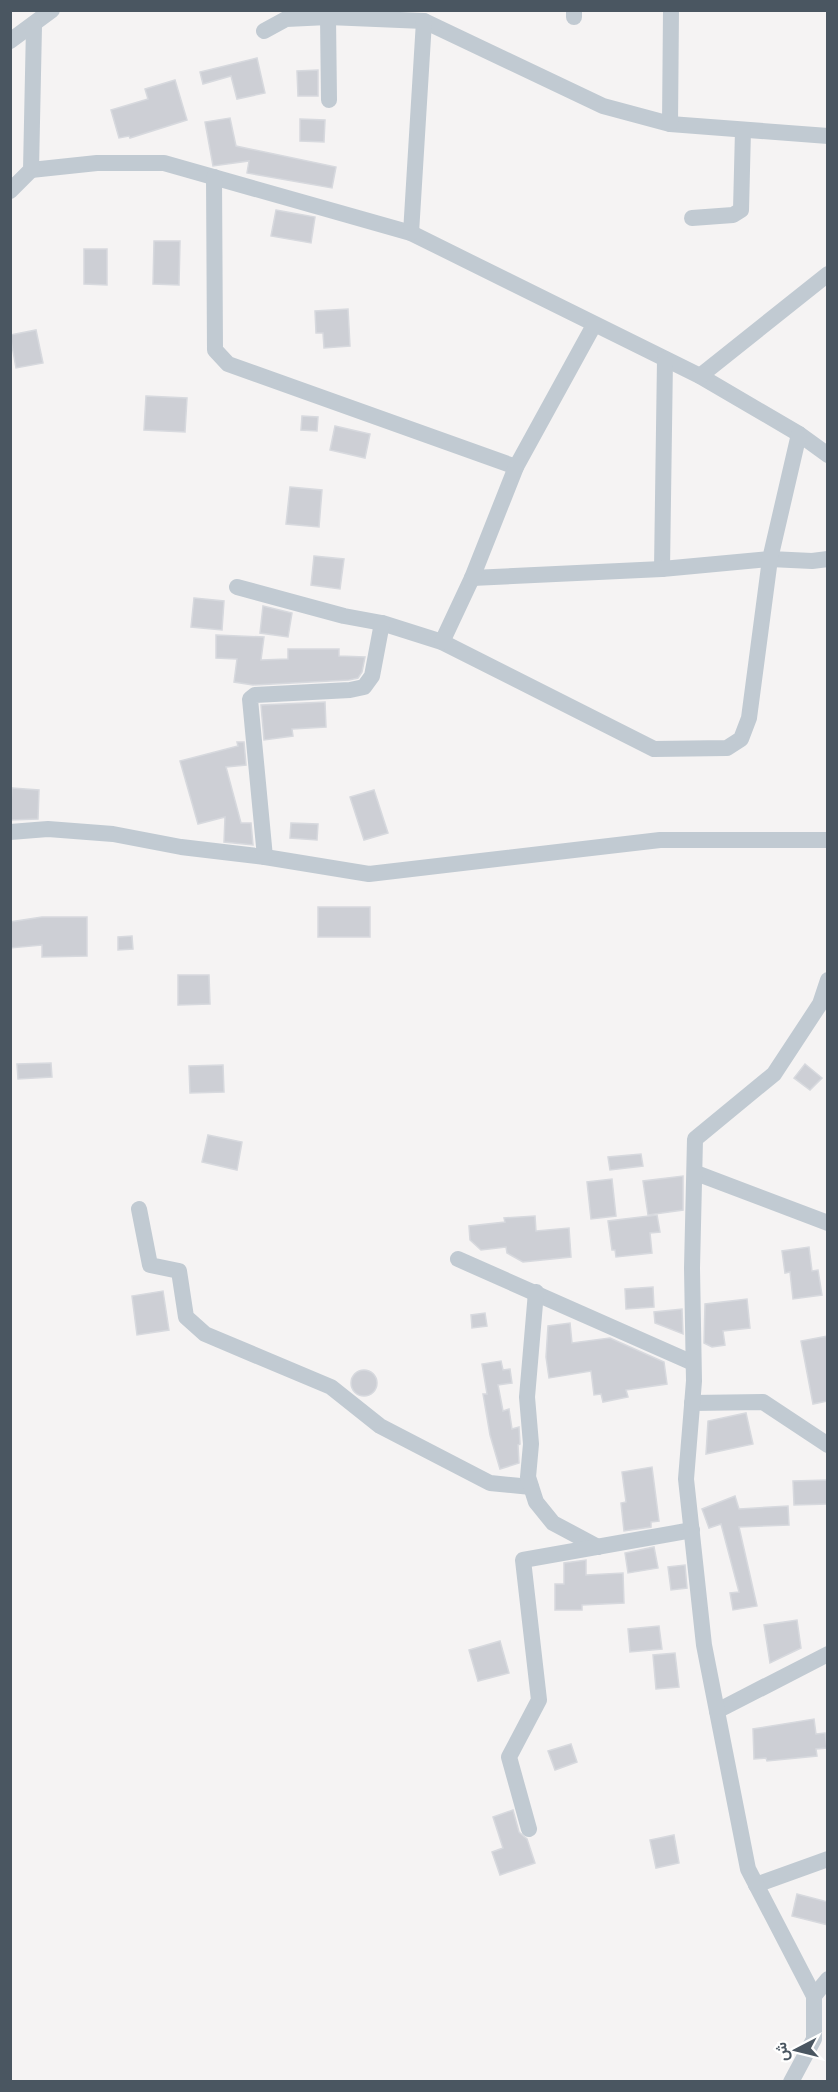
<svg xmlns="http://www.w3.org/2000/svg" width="838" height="2092" viewBox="0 0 838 2092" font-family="'Asap Condensed',Vazirmatn,sans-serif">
<rect width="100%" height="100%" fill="#f5f3f3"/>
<!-- building -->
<g fill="#cdcfd5" stroke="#d7d9de" stroke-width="1.5">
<path d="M257 58 265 93 237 99 231 76 203 84 200 72Z"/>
<path d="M318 70V96H298L297 71Z"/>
<path d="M175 80 187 120 130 138 129 136 119 138 111 110 148 99 145 89Z"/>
<path d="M230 118 236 146 336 167 332 188 247 173 249 161 213 166 205 122Z"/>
<path d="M300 119 325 120 324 142 300 141Z"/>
<path d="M276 210 315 217 311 243 271 236Z"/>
<path d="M154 241H180L179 285 153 284Z"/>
<path d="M84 249H107V285L84 284Z"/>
<path d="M348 309 350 346 324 348 323 333H316L315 311Z"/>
<path d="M36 330 43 363 16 368 10 335Z"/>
<path d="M146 396 187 398 185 432 144 430Z"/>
<path d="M302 416 318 417 317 431 301 430Z"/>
<path d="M335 426 370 434 365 458 330 450Z"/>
<path d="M290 487 322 490 319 527 286 524Z"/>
<path d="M314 556 344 559 340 589 311 585Z"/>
<path d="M194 598 224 601 222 630 191 627Z"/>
<path d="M263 606 292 613 288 637 260 633Z"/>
<path d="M216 635 264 637 261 660 288 659V649H339V656L365 657 362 672 358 678 349 680 253 685 234 682 237 659 216 658Z"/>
<path d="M325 702 326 727 292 729 293 736 264 740 261 705Z"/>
<path d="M237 742H244L246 765 226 767 241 823H251L253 845 224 842 225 817 198 824 180 761 238 746Z"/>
<path d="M12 788 39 790 38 819 10 820Z"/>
<path d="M374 790 388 833 364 840 350 797Z"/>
<path d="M291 823 318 824 317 840 290 838Z"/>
<rect x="318" y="907" width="52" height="30"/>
<path d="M42 917H87V956L42 957V945L10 948V922Z"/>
<path d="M132 936 133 949 118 950V937Z"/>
<path d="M178 975H209L210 1004 178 1005Z"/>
<path d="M51 1063 52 1077 18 1079 17 1064Z"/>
<path d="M805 1064 822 1078 810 1090 794 1078Z"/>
<path d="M223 1065 224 1092 190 1093 189 1066Z"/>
<path d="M208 1135 242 1142 237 1170 202 1162Z"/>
<path d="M641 1154 643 1166 610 1170 608 1157Z"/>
<path d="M683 1176V1210L648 1215 643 1181Z"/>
<path d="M612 1179 616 1216 591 1219 587 1182Z"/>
<path d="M657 1215 660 1232 650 1233 652 1253 616 1257 615 1250H612L608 1221Z"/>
<path d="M535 1216 536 1231 569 1228 571 1257 523 1262 507 1253 506 1247 481 1250 470 1240 469 1226 505 1222 504 1218Z"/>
<path d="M809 1247 812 1271 818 1270 822 1295 793 1299 790 1272 785 1273 782 1251Z"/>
<path d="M653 1287 654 1307 626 1309 625 1289Z"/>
<path d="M163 1291 169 1330 137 1335 132 1296Z"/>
<path d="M747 1299 750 1328 723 1331 725 1345 712 1347 704 1343 705 1304Z"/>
<path d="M682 1309 683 1334 655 1323 654 1312Z"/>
<path d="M485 1313 487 1326 472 1328 471 1315Z"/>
<path d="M570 1323 572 1343 610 1338 664 1362 667 1384 626 1390 628 1397 603 1402 601 1394 594 1395 591 1371 549 1378 546 1357 548 1326Z"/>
<path d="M828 1336V1401L813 1404 801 1341Z"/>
<path d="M501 1361 503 1370 510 1369 512 1383 498 1385 503 1411 509 1409 512 1429 519 1427 520 1444 518 1445 519 1463 500 1469 490 1435 483 1394H487L482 1364Z"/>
<circle cx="364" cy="1383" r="13"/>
<path d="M746 1413 753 1444 706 1454 708 1421Z"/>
<path d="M652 1467 659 1521 651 1522V1527L624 1531 621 1503 626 1502 622 1472Z"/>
<path d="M828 1480V1504L794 1505 793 1481Z"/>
<path d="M735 1496 739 1509 788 1506 789 1525 739 1527 757 1606 733 1610 730 1593 739 1592 721 1524 709 1528 702 1509Z"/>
<path d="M654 1547 658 1568 628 1573 625 1553Z"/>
<path d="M586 1560V1575L623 1573 624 1603 582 1605V1610H555V1584H564V1563Z"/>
<path d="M685 1565 687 1588 671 1590 668 1567Z"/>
<path d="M797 1620 801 1648 770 1663 764 1625Z"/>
<path d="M659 1626 662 1649 630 1652 628 1629Z"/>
<path d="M500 1641 509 1673 478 1681 469 1650Z"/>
<path d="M675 1653 679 1687 656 1689 653 1655Z"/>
<path d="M814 1719 816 1734 825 1733 827 1748 816 1749 817 1756 767 1761 766 1758 754 1759 753 1729Z"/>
<path d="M571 1744 577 1762 555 1770 548 1751Z"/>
<path d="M513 1810 519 1832 527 1839 535 1863 500 1875 492 1852 503 1848 493 1817Z"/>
<path d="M674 1835 679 1863 656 1868 650 1840Z"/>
<path d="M797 1894 828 1902V1925L792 1916Z"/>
</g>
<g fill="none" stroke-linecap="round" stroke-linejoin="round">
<!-- minor -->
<g stroke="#c1cad2" stroke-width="16">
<path d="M574 10V17"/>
<path d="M328 17 329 100"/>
<path d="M264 31 286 19 328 17 424 21 603 106 670 124 828 136"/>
<path d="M10 41 52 10"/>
<path d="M670 124 671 10"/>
<path d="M31 170 97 163H164L411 233 700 376 799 434 828 455"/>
<path d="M214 177 215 350 228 364 516 467"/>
<path d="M10 191 31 170 34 26"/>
<path d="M692 218 733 215 741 210 743 130"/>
<path d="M411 233 424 21"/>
<path d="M700 376 828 274"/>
<path d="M662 569 665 359"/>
<path d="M472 578 662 569 770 559 812 561 828 559"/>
<path d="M237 587 344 616 382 623 442 642 654 749 727 748 741 739 749 718 770 559 799 434"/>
<path d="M442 642 472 578 516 467 594 325"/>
<path d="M10 832 48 829 113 834 181 847 265 857 369 874 660 840H828"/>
<path d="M265 857 250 699 255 695 350 690 364 687 372 676 382 623"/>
<path d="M696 1173 828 1223"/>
<path d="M139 1209 150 1265 179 1271 186 1317 205 1334 331 1387 380 1426 490 1483 531 1487"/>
<path d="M458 1259 693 1363"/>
<path d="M536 1292 527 1397 531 1444 528 1477 536 1502 553 1523 598 1547"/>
<path d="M692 1403 763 1402 828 1445"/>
<path d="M717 1711 828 1654"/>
<path d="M529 1829 509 1757 539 1700 523 1560 692 1530"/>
<path d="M756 1885 828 1859"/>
<path d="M814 1996 748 1869 704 1645 686 1479 694 1381 692 1268 695 1139 774 1074 820 1004 828 980"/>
<path d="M791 2082 814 2039V1996L828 1979"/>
</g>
</g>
<!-- border -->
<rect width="838" height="2092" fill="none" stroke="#4a5661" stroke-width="24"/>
<!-- north arrow -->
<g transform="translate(796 2050) rotate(263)" stroke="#ffffff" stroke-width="4.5" paint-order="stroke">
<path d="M0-4.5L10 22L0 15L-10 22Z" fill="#4a5661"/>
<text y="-9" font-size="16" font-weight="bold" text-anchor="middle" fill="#4a5661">ش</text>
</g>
</svg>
